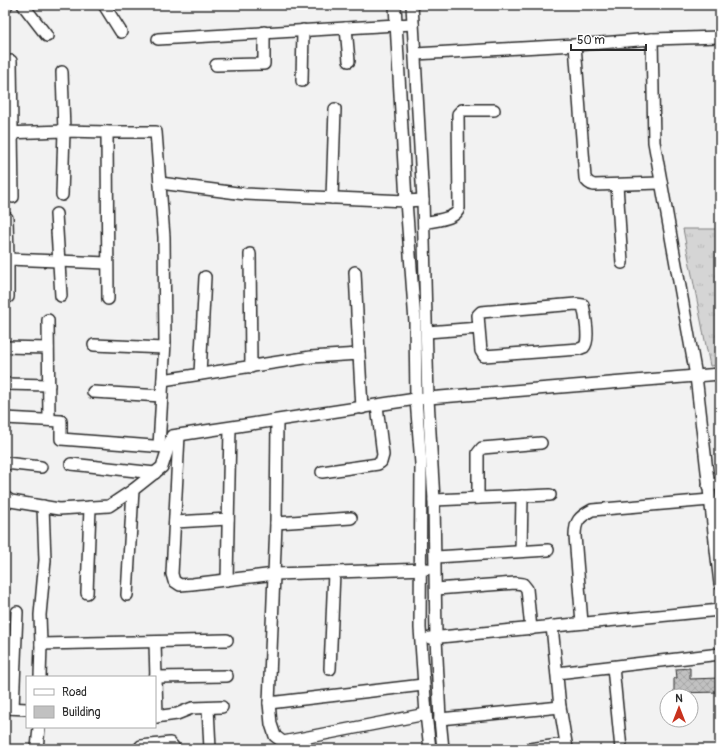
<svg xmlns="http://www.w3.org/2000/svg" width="725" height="754" viewBox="0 0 725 754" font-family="Pangolin,sans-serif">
<defs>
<pattern id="grass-tufts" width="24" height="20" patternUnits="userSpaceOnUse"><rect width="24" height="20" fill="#d5d5d5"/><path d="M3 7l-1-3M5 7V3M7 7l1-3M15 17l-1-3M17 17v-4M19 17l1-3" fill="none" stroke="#b7b7b7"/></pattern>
<pattern id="building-cross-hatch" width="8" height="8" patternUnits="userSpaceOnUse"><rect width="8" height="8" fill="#c1c1c1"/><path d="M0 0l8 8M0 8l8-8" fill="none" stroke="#a6a6a6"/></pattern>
</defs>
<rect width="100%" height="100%" fill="#f2f2f2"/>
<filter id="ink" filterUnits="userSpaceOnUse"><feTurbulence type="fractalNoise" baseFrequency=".025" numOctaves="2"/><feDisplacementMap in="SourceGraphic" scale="8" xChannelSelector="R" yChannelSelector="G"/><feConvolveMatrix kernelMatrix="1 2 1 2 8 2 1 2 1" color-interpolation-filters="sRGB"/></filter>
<g filter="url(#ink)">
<!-- grass -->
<path fill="url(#grass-tufts)" stroke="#808080" d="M683 229H720V365L710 366Z"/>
<!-- building -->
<path fill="url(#building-cross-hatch)" stroke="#2b2b2b" d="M690 668V679L720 678V692L674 693V678H677L676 669Z"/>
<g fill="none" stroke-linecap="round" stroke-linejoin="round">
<!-- minor casing -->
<g stroke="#2b2b2b" stroke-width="14">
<g id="minor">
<path d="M23 5 47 36"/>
<path d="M104 5 121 32"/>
<path d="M395 5 406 201 415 322 416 399 421 464 420 628 426 714 430 749"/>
<path d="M412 5 423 200 428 399 434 500 436 638 440 719 443 749"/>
<path d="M5 7 7 5"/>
<path d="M346 28 349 61"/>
<path d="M158 39 413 24"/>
<path d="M652 39 654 142 696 376 720 584"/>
<path d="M415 54 575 45"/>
<path d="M11 61 13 197"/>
<path d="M216 65 264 64V32"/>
<path d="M62 72 64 131 62 195"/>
<path d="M302 81 303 30"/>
<path d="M107 132 108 299"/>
<path d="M5 133 64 131 107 132H156L164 237 165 342 159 446"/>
<path d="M160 183 245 194 406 201 423 200"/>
<path d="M661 183 594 185C589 184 587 182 585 178L575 45 652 39 720 37"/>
<path d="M617 185 622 263"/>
<path d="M332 198 335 109"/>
<path d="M56 214 61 296"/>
<path d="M7 218 8 259 107 263"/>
<path d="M424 223C434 220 456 220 459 208L458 114 462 110H494"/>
<path d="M250 254 251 367"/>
<path d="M8 259V297"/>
<path d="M355 272 359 354"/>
<path d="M48 320 49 420"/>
<path d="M427 332 479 328 478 315 481 312 576 304 583 305C585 314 590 341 584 347L579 349 484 356 481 351 479 328"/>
<path d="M94 345 164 348"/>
<path d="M5 347 48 348"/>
<path d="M200 374 205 277"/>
<path d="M163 380 311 357 359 354 362 408"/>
<path d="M5 384 49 385"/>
<path d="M93 392 162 396"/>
<path d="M5 418 61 421V439L166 447"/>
<path d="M277 421 276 523 269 703 271 724 275 736 283 742 426 714"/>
<path d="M179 435 172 574 174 581 180 585 192 584 275 574 427 569"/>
<path d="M5 463 41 467"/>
<path d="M71 464 155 473"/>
<path d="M322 472 378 464 381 462 383 455 377 406"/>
<path d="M708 486 720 483"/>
<path d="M5 497 11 501 59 509 109 506 133 490 162 467 172 436 416 399 720 374"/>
<path d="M478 498V453L482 448 541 443"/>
<path d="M434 500 550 495"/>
<path d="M175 522 228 519"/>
<path d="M276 523 351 518"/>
<path d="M521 551 522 496"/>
<path d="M436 557 548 550"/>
<path d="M227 580 230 428"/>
<path d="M436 589 515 583 523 584 527 589 531 629"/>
<path d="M87 593 90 507"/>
<path d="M127 595 133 490"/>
<path d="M582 623 575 536C575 521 579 517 592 510L710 500"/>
<path d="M552 626 560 707 567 749"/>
<path d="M430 638 720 610"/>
<path d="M155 642 157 717"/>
<path d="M41 644 227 640"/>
<path d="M613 667 621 749"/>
<path d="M330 669 334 572"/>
<path d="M557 673 720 654"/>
<path d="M40 677 41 644 40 615 45 560 43 506"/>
<path d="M155 677 227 676"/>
<path d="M269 703 423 685"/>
<path d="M6 708 27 709"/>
<path d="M13 708 17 612"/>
<path d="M208 708 210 749"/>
<path d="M155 717 177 714 192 708 222 707"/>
<path d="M440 719 560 707"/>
<path d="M37 749 39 727"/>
<path d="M139 749 141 746 170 743 175 749"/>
<path d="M529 749 566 744"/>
</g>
</g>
<!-- minor -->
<use href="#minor" stroke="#fff" stroke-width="11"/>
</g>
</g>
<!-- margin -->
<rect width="725" height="754" fill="none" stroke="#fff" stroke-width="20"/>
<rect x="10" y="10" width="705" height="734" fill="none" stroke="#2b2b2b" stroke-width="1.5" filter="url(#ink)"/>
<!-- legend -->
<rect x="26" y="676" width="130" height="52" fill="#ffffff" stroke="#aaaaaa"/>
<rect x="34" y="689" width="20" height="6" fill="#ffffff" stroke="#aaaaaa"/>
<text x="62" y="696" font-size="12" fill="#2b2b2b">Road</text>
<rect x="34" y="706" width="20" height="12" fill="#c1c1c1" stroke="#aaaaaa"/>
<text x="62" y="716" font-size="12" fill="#2b2b2b">Building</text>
<!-- north arrow -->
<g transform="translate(679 708)"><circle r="19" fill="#ffffff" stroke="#aaaaaa"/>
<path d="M0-3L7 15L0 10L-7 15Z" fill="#c8321e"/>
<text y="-6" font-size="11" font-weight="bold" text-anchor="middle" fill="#2b2b2b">N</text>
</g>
<!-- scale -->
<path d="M571 44v6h75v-6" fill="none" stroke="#2b2b2b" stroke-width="2"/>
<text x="577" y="44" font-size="12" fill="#2b2b2b" stroke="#ffffff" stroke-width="3" paint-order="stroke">50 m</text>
</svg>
